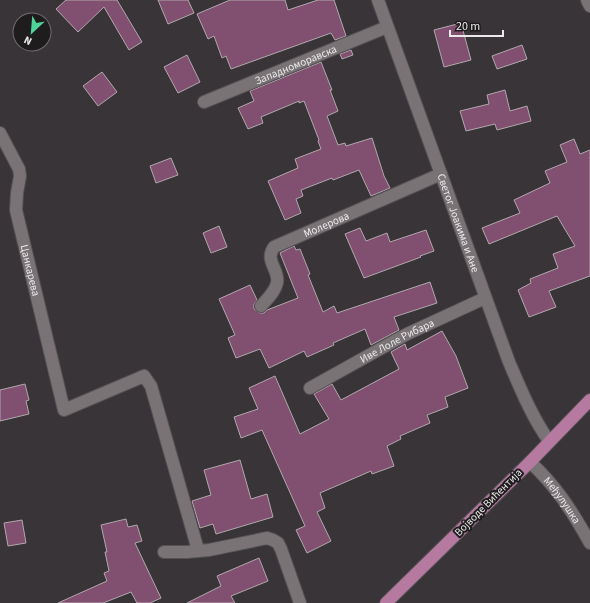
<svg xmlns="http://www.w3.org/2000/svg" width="590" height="603" viewBox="0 0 590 603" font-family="'Source Sans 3',sans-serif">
<rect width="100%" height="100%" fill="#393437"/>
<!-- building -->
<g fill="#814f6f" stroke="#b0a9ad">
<path d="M66 0H117L142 42 129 50 104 7 78 32 56 9Z"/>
<path d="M158 0H188L194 13 168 24Z"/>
<path d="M230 0H285L288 10 318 0H334L346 36 335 40 331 33 231 69 226 56 222 58 214 36 208 39 197 14Z"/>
<path d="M461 23 471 60 444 67 434 30Z"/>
<path d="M522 45 527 59 497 69 492 56Z"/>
<path d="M351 50 353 55 342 59 340 54Z"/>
<path d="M187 55 200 82 178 93 164 67Z"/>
<path d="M321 62 332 90H330L338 111 327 116 338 145 345 143 346 146 372 138 384 176 390 188 371 196 359 170 333 180 332 178 301 190 303 196 296 199 301 213 285 220 268 181 298 168 295 159 321 149 318 141 319 140 304 101 299 103V101L261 117 263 123 248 129 238 108 254 101 250 91Z"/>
<path d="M102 72 117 92 98 106 83 86Z"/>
<path d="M505 90 510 111 527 106 531 121 497 130 495 124 466 131 460 111 489 104 487 95Z"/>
<path d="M574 139 580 154 590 150V276L549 291 556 307 529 317 518 290 531 283 530 279 558 268 553 254 575 246 557 216 489 244 482 228 520 213 514 200 550 183 545 171 567 162 560 145Z"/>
<path d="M171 158 178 175 156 183 150 166Z"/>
<path d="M219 226 227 247 211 253 203 233Z"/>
<path d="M360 228 366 241 387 233 390 242 426 230 434 251 420 256 421 257 364 278 345 234Z"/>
<path d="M294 246 296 250 300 249 310 274 308 275 323 312 334 306 337 313 430 282 437 303 394 317 399 330 371 345 365 329 333 343 334 345 307 357 304 351 269 368 260 349 236 358 228 338 235 335 219 299 250 285 257 300 254 304V309L260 313H264L267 310 298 298 280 253Z"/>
<path d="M442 331 456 356 468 388 445 397 448 407 427 415 430 423 400 436 401 439 387 446 394 466 372 474 371 471 320 493 325 508 317 512 331 541 307 553 296 530 305 526 262 430 241 438 234 417 258 409 249 388 275 376 300 434 329 419 314 394 332 384 341 400 399 369 391 352 405 344 407 350Z"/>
<path d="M25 384 29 400 26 401 29 414 0 421V390Z"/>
<path d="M240 460 251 499 267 494 273 517 216 534 213 524 200 528 192 501 211 495 204 470Z"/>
<path d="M126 519 128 527 137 525 142 541 135 543 161 598 150 603H137L131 592 103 603H58L107 581 104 573 109 571 105 552H107L101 525Z"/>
<path d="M22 520 26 543 8 546 4 523Z"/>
<path d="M259 558 268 581 231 596 235 603H187L221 586 217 576Z"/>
</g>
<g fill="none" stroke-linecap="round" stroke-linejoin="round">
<!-- minor casing -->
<g stroke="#555154" stroke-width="14">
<g id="minor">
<path id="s1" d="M378 0 509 362C521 390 532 417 549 441"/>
<path d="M587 0 590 6"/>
<path id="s2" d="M204 102 387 27"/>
<path id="s3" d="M0 133 19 169 20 176 17 193 16 210 64 410 144 376 151 386 198 550"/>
<path id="s4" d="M261 306C267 299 275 292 277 283 280 270 264 261 274 247L441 174"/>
<path id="s5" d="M310 388 407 334 485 298"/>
<path id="s6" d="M530 462C557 487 572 511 590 543"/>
<path d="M164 552H187L209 550 267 538 273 540 278 543 281 549 300 603"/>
</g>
</g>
<!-- major casing -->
<g stroke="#555154" stroke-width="14">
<path id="major" d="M386 603 530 462 590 400"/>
</g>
<!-- minor -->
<use href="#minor" stroke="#797376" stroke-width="12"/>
<!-- major -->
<use href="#major" stroke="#b67aa1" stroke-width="12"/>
</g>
<g text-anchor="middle" stroke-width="4" stroke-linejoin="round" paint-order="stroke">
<!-- street labels -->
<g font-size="11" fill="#ece9eb" stroke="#1f1c1e">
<text dy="4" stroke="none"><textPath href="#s2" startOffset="99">Западноморавска</textPath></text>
<text dy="4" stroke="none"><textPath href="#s1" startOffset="237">Светог Јоакима и Ане</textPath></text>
<text dy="4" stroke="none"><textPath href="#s4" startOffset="123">Молерова</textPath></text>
<text dy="4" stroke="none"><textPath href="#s3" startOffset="144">Цанкарева</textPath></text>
<text dy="4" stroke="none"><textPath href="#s5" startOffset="99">Иве Лоле Рибара</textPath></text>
<text dy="4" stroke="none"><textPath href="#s6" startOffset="50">Међулушка</textPath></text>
<text transform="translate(488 502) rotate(-45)" y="4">Војводе Вићентија</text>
</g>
</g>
<!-- north arrow -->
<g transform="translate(32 32) rotate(206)"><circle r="19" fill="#1f1c1e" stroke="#716e70"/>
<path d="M0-3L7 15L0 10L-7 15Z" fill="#4ed399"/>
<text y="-6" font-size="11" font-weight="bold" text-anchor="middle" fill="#ece9eb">N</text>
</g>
<!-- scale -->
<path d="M450 30v6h53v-6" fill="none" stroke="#ece9eb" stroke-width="2"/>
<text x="456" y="30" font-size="12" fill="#ece9eb" stroke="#1f1c1e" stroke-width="3" paint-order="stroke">20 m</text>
</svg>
